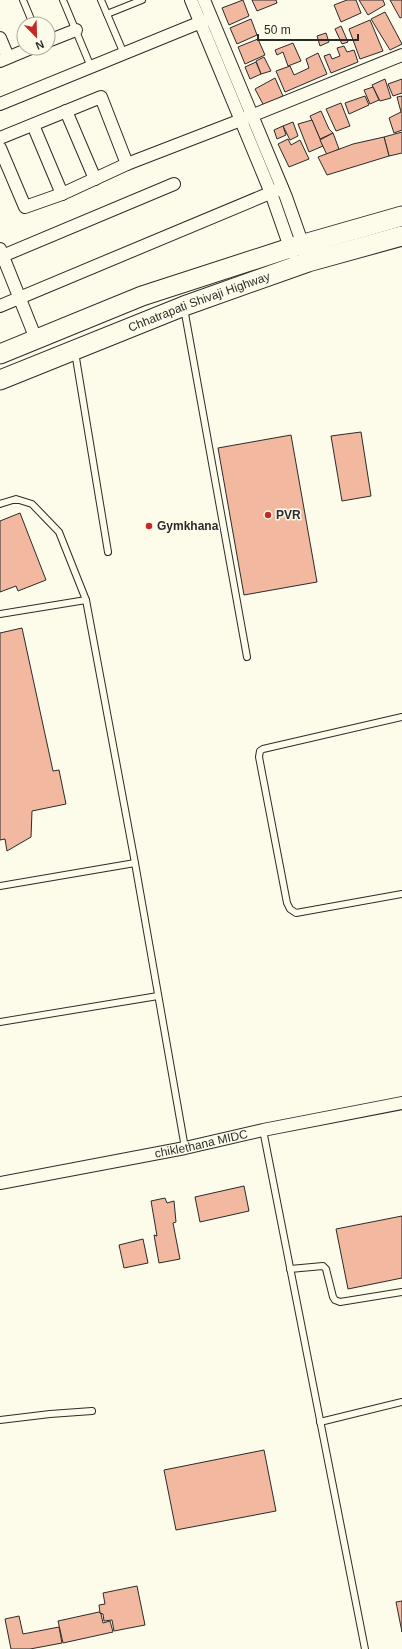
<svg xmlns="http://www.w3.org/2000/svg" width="402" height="1649" viewBox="0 0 402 1649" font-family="Helvetica,sans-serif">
<rect width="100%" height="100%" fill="#fdfbea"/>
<!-- building -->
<g fill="#f2b8a0" stroke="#2b2b2b">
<path d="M243 0 249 16 229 25 222 8Z"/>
<path d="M252 0H276L277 3 257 11Z"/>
<path d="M347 0H356L361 13 341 22 334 5Z"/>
<path d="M359 0H383L385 5 368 15Z"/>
<path d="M390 0H402V17L400 18Z"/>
<path d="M385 12 402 44 390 50 371 19Z"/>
<path d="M251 19 257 35 237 44 230 28Z"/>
<path d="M370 20 383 51 360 59 349 29Z"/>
<path d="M341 26 348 42 342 44 335 29Z"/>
<path d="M326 33 329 42 320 46 317 36Z"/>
<path d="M258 39 265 55 245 64 238 47Z"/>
<path d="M293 43 301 61 288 66 283 52 277 55 275 50Z"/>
<path d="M344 46 347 52 354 50 358 62 331 73 324 56 330 54 332 59 340 56 337 48Z"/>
<path d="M318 53 327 74 285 92 276 71 290 66 294 75 309 68 306 59Z"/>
<path d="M264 57 271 71 261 74 256 61Z"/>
<path d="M256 62 261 74 250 79 245 67Z"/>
<path d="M275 78 283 96 264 106 255 89Z"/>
<path d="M385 79 391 98 380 101 372 85Z"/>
<path d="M402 79V93L393 96 388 84Z"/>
<path d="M373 87 379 100 370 104 364 90Z"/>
<path d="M365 96 369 105 349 114 345 103Z"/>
<path d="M402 96V130L394 133 389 118 401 112 397 97Z"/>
<path d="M341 103 350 126 336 131 326 109Z"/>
<path d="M321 111 329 129 333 133 320 139 310 116Z"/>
<path d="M312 120 323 146 309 152 298 124Z"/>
<path d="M293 122 298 136 290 140 283 126Z"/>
<path d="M283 126 286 135 277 139 274 130Z"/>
<path d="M402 132V153L389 156 384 137Z"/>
<path d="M333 133 339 149 327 155 320 140Z"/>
<path d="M384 137 389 156 327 175 318 157 353 144Z"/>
<path d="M288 139 291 145 300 140 309 159 289 167 278 144Z"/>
<path d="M361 432 371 496 342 501 331 436Z"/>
<path d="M291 435 317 582 244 595 218 448Z"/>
<path d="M20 513 46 580 18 591 16 586 0 592V521Z"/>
<path d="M22 628 53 771 59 770 66 804 32 811 31 837 7 851 5 839 0 840V633Z"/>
<path d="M244 1186 249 1211 200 1222 195 1197Z"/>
<path d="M165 1198 167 1203 174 1201 176 1222 173 1223 180 1259 159 1263 154 1235 157 1236 151 1201Z"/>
<path d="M402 1216V1278L348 1289 336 1229Z"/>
<path d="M143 1239 148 1263 124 1268 119 1245Z"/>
<path d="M264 1450 276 1511 176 1530 164 1470Z"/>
<path d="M137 1586 145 1625 114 1631 112 1620 104 1621 103 1614 100 1613 99 1605 105 1604 103 1593Z"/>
<path d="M402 1601V1632L396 1602Z"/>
<path d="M99 1612 101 1614 103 1623 110 1621 113 1632 63 1643 58 1621Z"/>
<path d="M19 1616 23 1634 59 1627 62 1643 30 1649H11L5 1619Z"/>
</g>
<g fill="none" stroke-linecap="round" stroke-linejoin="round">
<!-- service casing -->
<g stroke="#2b2b2b" stroke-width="8">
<g id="service">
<path d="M23 0 33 24"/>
<path d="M63 0 91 67"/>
<path d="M101 0 124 54"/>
<path d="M107 14 142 0"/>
<path d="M184 308 247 657"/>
<path d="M75 352 108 552"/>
<path d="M0 504 16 499 32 504 59 532 86 600 135 863 185 1148"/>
<path d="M0 614 86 600"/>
<path d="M402 717 263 749 260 751 259 757 287 903 290 909 296 913 402 894"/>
<path d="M0 886 135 863"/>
<path d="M0 1022 158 996"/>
<path d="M263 1130 365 1649"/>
<path d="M290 1269 323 1266 326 1269 333 1297 335 1300 340 1302 402 1292"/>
<path d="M0 1420 50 1414 92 1411"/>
<path d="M320 1422 402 1402"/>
</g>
</g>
<!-- minor casing -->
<g stroke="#2b2b2b" stroke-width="14">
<g id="minor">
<path d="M191 0 271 193 292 253"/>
<path d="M204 0 286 197 305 251"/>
<path d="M0 38 8 57"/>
<path d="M48 41 76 30"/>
<path d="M0 61 31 48"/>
<path d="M0 104 206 20"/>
<path d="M66 111 95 179"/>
<path d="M33 125 62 194"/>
<path d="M0 138 101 97 127 164"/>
<path d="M0 148 25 207 62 194 127 164 241 120 402 55"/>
<path d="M0 249 36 339"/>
<path d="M0 257 174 184"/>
<path d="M0 306 282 188"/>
<path id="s1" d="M0 1183 185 1148 263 1130 402 1103"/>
</g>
</g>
<!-- primary casing -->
<g stroke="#2b2b2b" stroke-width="21">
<g id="primary">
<path d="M0 354 142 296 290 248 402 216"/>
<path id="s2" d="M0 380 184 306 308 262 402 236"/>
</g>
</g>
<!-- service -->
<use href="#service" stroke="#fdfbea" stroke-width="6"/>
<!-- minor -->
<use href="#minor" stroke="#fdfbea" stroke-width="12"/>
<!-- primary -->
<use href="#primary" stroke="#fdfbea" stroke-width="19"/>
</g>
<!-- markers -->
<g fill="#c62828" stroke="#fdfbea" stroke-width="1.5">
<circle cx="268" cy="515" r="4"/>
<circle cx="149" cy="526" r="4"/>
</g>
<g text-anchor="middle" stroke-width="3" stroke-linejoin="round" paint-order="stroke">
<!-- street labels -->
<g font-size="12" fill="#2b2b2b" stroke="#fdfbea">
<text dy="4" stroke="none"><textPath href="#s2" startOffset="214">Chhatrapati Shivaji Highway</textPath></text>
<text dy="4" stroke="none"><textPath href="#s1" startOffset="205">chiklethana MIDC</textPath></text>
</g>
<!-- poi labels -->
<g font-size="12" font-weight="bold" fill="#2b2b2b" stroke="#fdfbea" text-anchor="start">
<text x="276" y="519">PVR</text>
<text x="157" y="530">Gymkhana</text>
</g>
</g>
<!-- north arrow -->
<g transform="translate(36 36) rotate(157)"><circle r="19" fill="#fdfbea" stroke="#a9a89e"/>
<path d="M0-3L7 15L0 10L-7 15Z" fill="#c62828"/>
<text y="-6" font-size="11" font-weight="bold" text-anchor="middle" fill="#2b2b2b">N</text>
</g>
<!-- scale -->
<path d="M258 34v6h100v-6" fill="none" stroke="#2b2b2b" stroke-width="2"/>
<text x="264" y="34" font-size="12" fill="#2b2b2b" stroke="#fdfbea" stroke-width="3" paint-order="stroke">50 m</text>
</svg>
